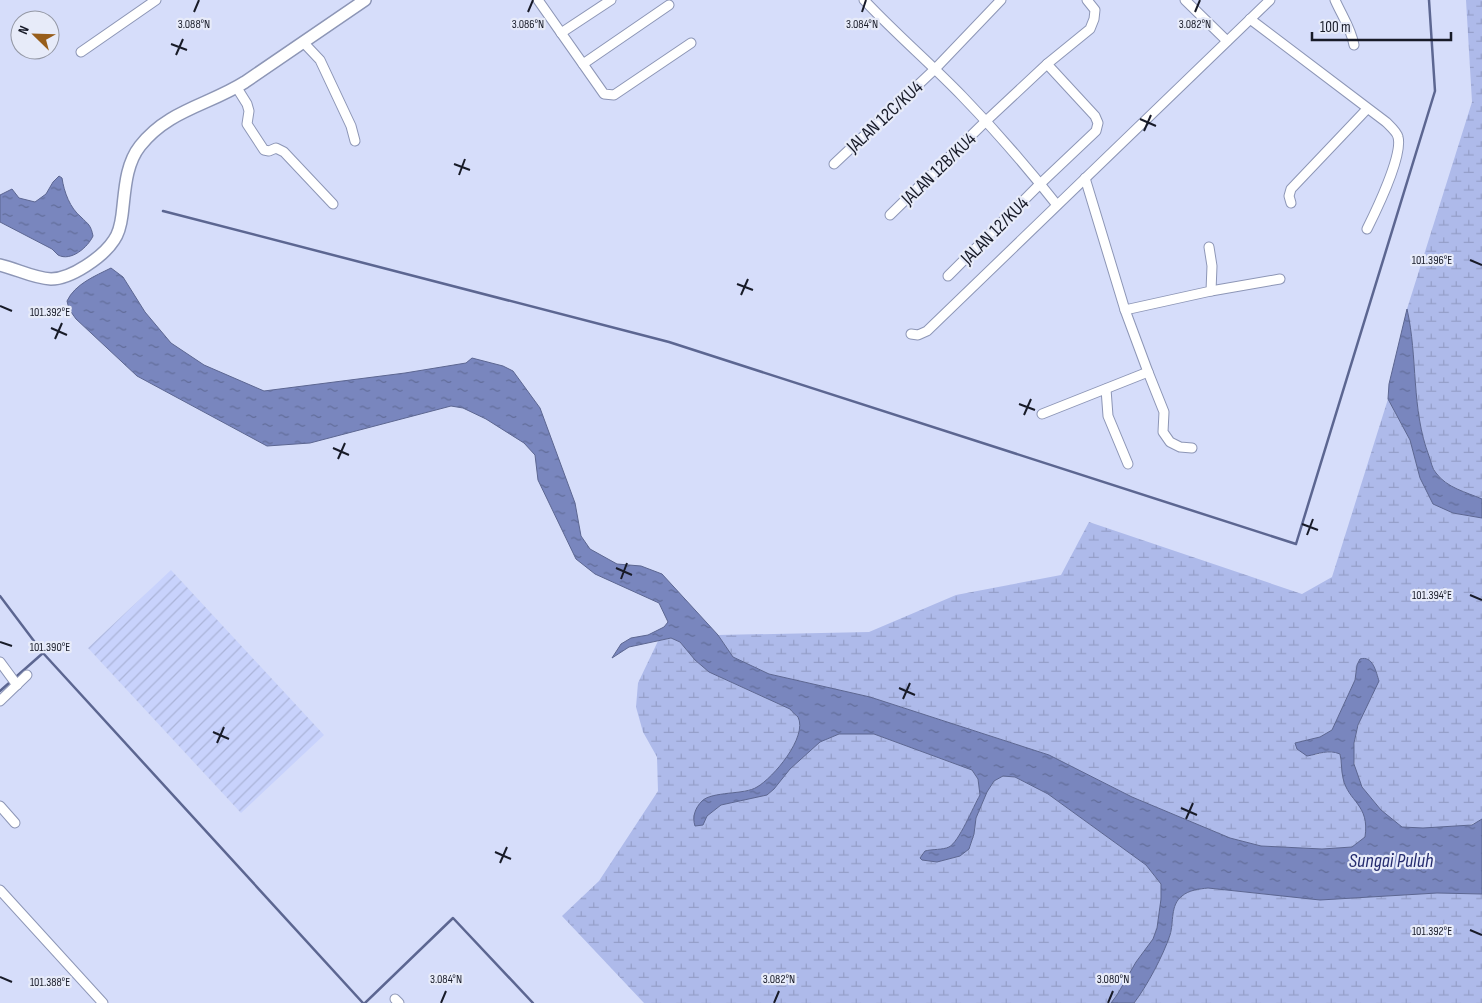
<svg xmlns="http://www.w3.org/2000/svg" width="1482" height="1003" viewBox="0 0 1482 1003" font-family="'Sofia Sans Condensed',sans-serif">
<defs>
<pattern id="industrial-furrows" width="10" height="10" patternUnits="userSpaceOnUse" patternTransform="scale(1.25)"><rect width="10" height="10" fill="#c8d2fc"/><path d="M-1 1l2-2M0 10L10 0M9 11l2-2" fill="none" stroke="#abb4d8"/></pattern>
<pattern id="wetland-marsh" width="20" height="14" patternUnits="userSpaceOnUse" patternTransform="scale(1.25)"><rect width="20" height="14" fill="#aebaea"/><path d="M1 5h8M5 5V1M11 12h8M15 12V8" fill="none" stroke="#959fc9"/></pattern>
<pattern id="water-ripples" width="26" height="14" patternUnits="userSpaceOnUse" patternTransform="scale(1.25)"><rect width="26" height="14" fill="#7986be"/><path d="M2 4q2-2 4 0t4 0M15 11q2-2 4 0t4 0" fill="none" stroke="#626d9a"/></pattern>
</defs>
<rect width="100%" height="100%" fill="#d6ddfa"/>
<!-- industrial -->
<path fill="url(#industrial-furrows)" d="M171 570 324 735 241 813 88 648Z"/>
<!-- wetland -->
<g fill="url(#wetland-marsh)">
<path d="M1466 0H1482V499C1466 492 1447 488 1436 473 1432 469 1431 461 1429 456 1411 409 1418 357 1407 309L1472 102Z"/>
<path d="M1388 399 1410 440 1420 478 1453 513 1482 518V819C1467 828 1458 826 1441 827 1429 828 1414 830 1403 827 1393 824 1382 812 1376 804 1372 799 1365 793 1362 786 1346 756 1356 722 1373 695L1357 665 1355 680 1332 730 1320 737 1295 743 1316 755C1325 752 1331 750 1340 754L1343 778 1348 789 1359 803 1367 824 1365 837 1352 847 1322 849 1261 846 1230 838 1132 797 1049 755 870 697 769 674 733 657 718 635 869 632 956 595 1061 575 1089 522 1302 594 1332 577Z"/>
<path d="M671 638 680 642 695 660 709 672 790 709C792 712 796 715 798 717 808 737 773 779 757 787 749 792 736 791 727 794 716 796 705 804 696 809L694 822 703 825 707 816 721 805 767 795 774 789 790 769 820 742 839 734H874L972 770 978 779 980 795C973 807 959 842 949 847 943 850 932 849 925 851L922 860 937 862 960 856 969 849 974 834 976 818 987 792 994 781 1003 776 1015 777 1048 794 1146 865 1161 884V899L1157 928 1153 939 1136 962 1117 995 1111 1003H644L562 916 599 881 658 791 657 757 643 732 636 707 638 683 658 641Z"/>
<path d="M1208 888 1482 894V1003H1134C1147 986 1163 956 1170 935 1174 922 1170 905 1182 896 1189 890 1199 889 1208 888Z"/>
</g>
<!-- water -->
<g fill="url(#water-ripples)" stroke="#5c6691">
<path d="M59 176 62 178C64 192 70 208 81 217 88 224 91 225 93 236 88 247 71 262 58 255 56 253 54 251 52 249L0 222V195L12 189 19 198 35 202 46 194 53 182Z"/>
<path d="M111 268 123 277 145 312 171 343 204 365 264 391 405 373 466 363 472 358 503 366 513 371 540 408 575 503 581 536 590 549 617 564 641 566 662 574 718 635 733 657 769 674 870 697 1049 755 1132 797 1230 838 1261 846 1322 849 1352 847 1365 837C1370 804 1348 802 1343 778 1341 770 1342 762 1340 754 1328 749 1319 754 1307 756L1297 749 1295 743 1320 737 1332 730 1355 680 1357 665 1360 659C1373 655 1376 672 1379 681L1358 725 1354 743V764L1362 787 1381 810 1402 827 1423 828 1472 825 1482 819V894L1437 893 1320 900 1208 888C1199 889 1189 890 1182 896 1170 905 1174 922 1170 935 1163 956 1147 986 1134 1003H1111L1117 995 1136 962 1153 939 1157 928 1161 899V884L1146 865 1048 794 1015 777 1003 776 994 781 987 792 976 818 974 834 969 849 960 856 937 862 922 860 920 858 925 851C932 849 943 850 949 847 959 842 973 807 980 795L978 779 972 770 874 734H839L820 742 790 769 774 789 767 795 721 805 707 816 703 825 695 826C692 817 695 808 702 801 712 791 745 795 757 787 773 778 808 737 798 717 796 715 792 712 790 709L709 672 695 660 680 642 671 638 629 647 612 658 621 644 631 638 648 635 664 627 668 622 659 603 595 574 576 559 538 480 535 455 524 443 486 419 463 408 451 406 310 443 267 446 137 376 76 319 69 309 67 301C75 284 95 276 111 268Z"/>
<path d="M1407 309C1418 357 1411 409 1429 456 1431 461 1432 469 1436 473 1447 488 1466 492 1482 499V518L1453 513 1433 504 1420 478 1410 440 1388 399 1389 384Z"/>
</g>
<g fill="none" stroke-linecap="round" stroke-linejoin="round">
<!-- stream -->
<g stroke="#5c6691" stroke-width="2.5">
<path d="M163 211 669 342 1296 544 1435 91 1429 0"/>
<path d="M0 596 43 653 363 1003"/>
<path d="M0 691 43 653"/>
<path d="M365 1003 453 918 533 1003"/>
</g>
<!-- minor casing -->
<g stroke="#8d96b6" stroke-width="11">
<g id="minor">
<path d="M538 0 604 94 614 95 691 43"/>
<path d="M864 0C896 34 930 63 962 96 995 130 1027 167 1057 205"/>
<path d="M1185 0 1227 41"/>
<path d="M1335 0C1342 16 1351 28 1354 45"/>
<path d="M1250 19 1386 122C1390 126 1397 132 1398 137 1403 155 1376 211 1367 229"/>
<path d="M561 33 611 0"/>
<path d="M303 42 320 60 351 126 355 141"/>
<path d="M81 52 156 0"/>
<path d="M583 64 669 5"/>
<path d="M237 88 247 104 249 111 247 124 264 150 269 151 276 148 284 152 333 204"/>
<path d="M834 164 935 69 1001 0"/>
<path d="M1291 203 1289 196 1291 189 1367 109"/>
<path d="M890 215 986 121 1047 64 1090 29 1094 19 1095 10 1087 0"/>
<path d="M948 276 1040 184 1096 131 1098 123 1095 116 1047 64"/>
<path d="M1211 291 1280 279"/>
<path d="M1125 310 1211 291 1212 266 1209 247"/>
<path d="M911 334 918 335 927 331 1270 0"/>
<path d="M1148 372 1164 412 1163 432 1170 442 1180 447 1192 448"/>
<path d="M1106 389 1108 416 1128 464"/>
<path d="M1042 414 1148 372 1125 310 1085 178"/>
<path d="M0 662 17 685"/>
<path d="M0 701 27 675"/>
<path d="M0 806 15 823"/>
<path d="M0 890 103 1003"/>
<path d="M395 999 399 1003"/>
</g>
</g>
<!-- tertiary casing -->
<g stroke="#8d96b6" stroke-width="14">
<path id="tertiary" d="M0 265C17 269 33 278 51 279 71 279 103 257 114 240 119 233 121 223 122 215 125 192 125 165 140 146 168 110 209 105 245 82L365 0"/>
</g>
<!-- minor -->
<use href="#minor" stroke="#fff" stroke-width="9"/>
<!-- tertiary -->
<use href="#tertiary" stroke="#fff" stroke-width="11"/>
</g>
<!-- ticks -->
<path fill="none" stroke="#181b28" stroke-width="2" d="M194 12 199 0M528 12 533 0M862 12 866 0M1195 12 1200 0M171 44 187 50M176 55 183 39M1140 119 1156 126M1144 131 1151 115M454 164 470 170M459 175 465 159M1470 260 1482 265M737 284 753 290M741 295 748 279M0 306 12 311M51 328 67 335M55 339 62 323M1019 404 1035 410M1024 415 1031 399M333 448 349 455M338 459 345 443M1302 524 1318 530M1307 535 1313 519M616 568 632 575M621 579 627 563M1470 595 1482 600M0 642 12 646M899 688 915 695M903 699 910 683M213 732 229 739M217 743 224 727M1181 808 1197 815M1186 819 1193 803M495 852 511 859M500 863 507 847M1470 930 1482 935M0 977 12 982M441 1003 446 991M774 1003 779 991M1108 1003 1113 991"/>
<g text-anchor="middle" stroke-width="4.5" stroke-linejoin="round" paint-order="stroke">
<!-- street labels -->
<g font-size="19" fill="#181b28" stroke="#e7ebf9">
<text transform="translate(884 116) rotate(-43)" y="7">JALAN 12C/KU4</text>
<text transform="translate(938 168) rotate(-44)" y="7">JALAN 12B/KU4</text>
<text transform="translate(994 230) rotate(-45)" y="7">JALAN 12/KU4</text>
</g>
<!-- water labels -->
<g font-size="20" font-style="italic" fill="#252c6f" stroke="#e7ebf9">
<text x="1391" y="867">Sungai Puluh</text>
</g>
</g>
<g font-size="12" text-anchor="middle" fill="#181b28" stroke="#e7ebf9" stroke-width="4.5" stroke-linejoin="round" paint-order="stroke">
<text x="194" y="28">3.088°N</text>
<text x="528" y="28">3.086°N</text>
<text x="862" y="28">3.084°N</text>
<text x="1195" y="28">3.082°N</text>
<text x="1432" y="264">101.396°E</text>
<text x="50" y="316">101.392°E</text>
<text x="1432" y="599">101.394°E</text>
<text x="50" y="651">101.390°E</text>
<text x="1432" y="935">101.392°E</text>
<text x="446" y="983">3.084°N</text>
<text x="779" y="983">3.082°N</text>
<text x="1113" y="983">3.080°N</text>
<text x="50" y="986">101.388°E</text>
</g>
<!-- north arrow -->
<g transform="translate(35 35) rotate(293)"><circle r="24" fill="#e7ebf9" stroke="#9498a5"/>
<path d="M0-4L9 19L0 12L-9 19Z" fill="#975d1b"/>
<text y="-8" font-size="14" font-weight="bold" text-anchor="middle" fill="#181b28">N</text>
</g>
<!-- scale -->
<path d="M1312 32v8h139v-8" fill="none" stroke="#181b28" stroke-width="2.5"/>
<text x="1320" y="32" font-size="15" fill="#181b28" stroke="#e7ebf9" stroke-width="4" paint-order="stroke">100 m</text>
</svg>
